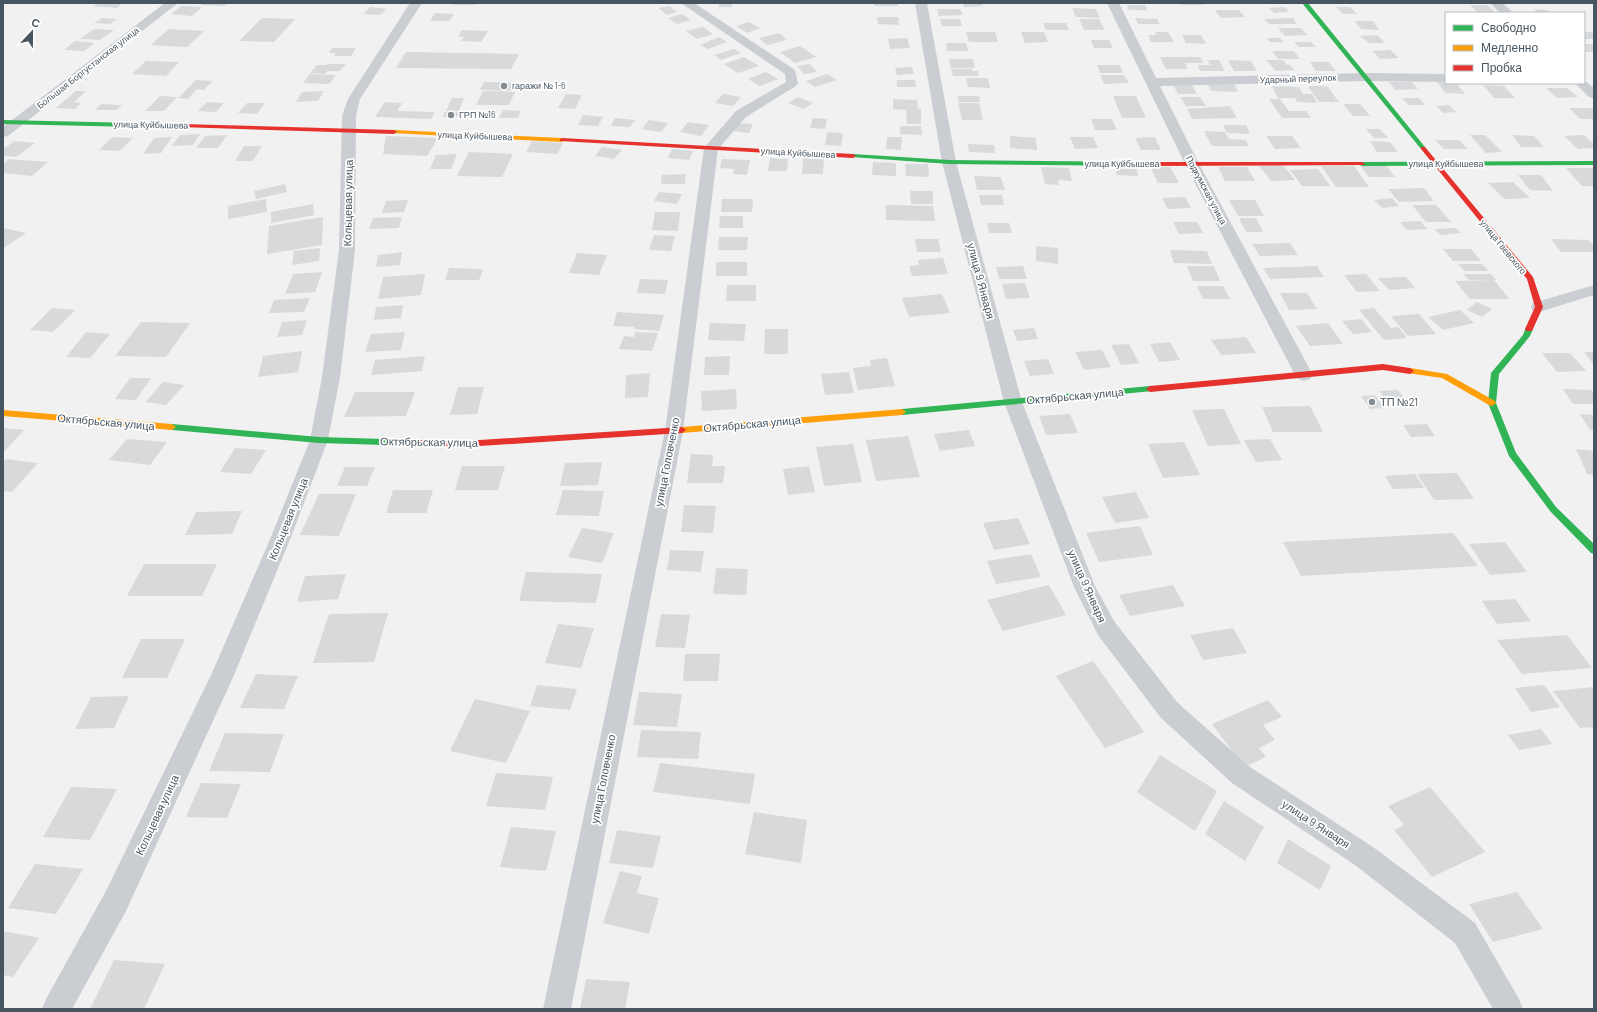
<svg xmlns="http://www.w3.org/2000/svg" width="1597" height="1012" viewBox="0 0 1597 1012" font-family="Barlow,sans-serif">
<rect width="100%" height="100%" fill="#f2f1f1"/>
<!-- building -->
<g fill="#d8d9da">
<path d="M98 3H123L117 8 93 6Z"/>
<path d="M203 3H228L224 6 200 5Z"/>
<path d="M454 3H476L475 5H453Z"/>
<rect x="719" y="3" width="13" height="4"/>
<rect x="874" y="3" width="24" height="3"/>
<path d="M963 3H981L983 6 964 7Z"/>
<path d="M1180 3H1203L1204 5H1182Z"/>
<path d="M1127 5H1145L1147 10H1129Z"/>
<path d="M1470 5H1487L1496 13H1479Z"/>
<path d="M181 6 202 7 192 16 171 14Z"/>
<path d="M669 6 677 12 667 15 659 8Z"/>
<path d="M370 7 387 9 380 15 363 14Z"/>
<path d="M1285 7 1289 12 1274 13 1269 8Z"/>
<path d="M1336 7H1350L1357 14H1343Z"/>
<path d="M1072 8 1096 9 1100 18 1076 17Z"/>
<path d="M937 9H960L963 15 939 16Z"/>
<path d="M1534 9 1547 10 1551 13H1538Z"/>
<path d="M1215 10H1239L1245 17 1221 18Z"/>
<path d="M435 13 454 14 449 21H430Z"/>
<path d="M682 14 691 20 677 24 668 18Z"/>
<path d="M877 17H898L899 25 878 24Z"/>
<path d="M102 18 117 19 110 24 94 23Z"/>
<path d="M262 18 295 19 274 42 239 41Z"/>
<path d="M1135 18 1157 19 1160 24H1138Z"/>
<path d="M1293 18 1297 24H1269L1264 19Z"/>
<path d="M940 19H960L962 26H942Z"/>
<path d="M1079 19H1099L1105 30H1084Z"/>
<path d="M1355 21H1373L1379 30 1361 29Z"/>
<path d="M749 22 760 28 747 33 736 26Z"/>
<path d="M1043 23H1066L1069 30H1046Z"/>
<path d="M703 27 713 34 697 39 686 31Z"/>
<path d="M1278 28H1301L1307 35 1285 36Z"/>
<path d="M94 29 114 30 100 40 80 39Z"/>
<path d="M169 29 204 31 187 47 151 45Z"/>
<path d="M462 30 488 31 481 42 461 41 464 37H458Z"/>
<path d="M966 32H995L998 42H969Z"/>
<path d="M1021 32H1044L1048 42 1025 43Z"/>
<path d="M1155 32H1168L1174 42H1151L1148 35H1156Z"/>
<path d="M1584 32H1592L1594 34V39H1584Z"/>
<path d="M779 33 787 40 767 45 759 38Z"/>
<path d="M1182 35H1201L1206 44 1186 43Z"/>
<path d="M1377 35 1385 43H1369L1360 36Z"/>
<path d="M719 37 727 42 708 49 700 45Z"/>
<path d="M907 38 910 48 890 49 888 39Z"/>
<path d="M1267 38H1280L1284 42H1270Z"/>
<path d="M1091 40H1109L1113 48H1094Z"/>
<path d="M75 41 95 43 84 51 64 50Z"/>
<path d="M1294 42H1311L1316 47H1299Z"/>
<path d="M946 43H966L968 51H947Z"/>
<path d="M1584 44H1594V52H1585Z"/>
<path d="M800 46 816 57 795 63 780 52Z"/>
<path d="M332 48H356L351 56H334L336 53H329Z"/>
<path d="M734 49 741 53 721 60 714 55Z"/>
<path d="M1390 50 1399 58 1380 59 1372 51Z"/>
<path d="M1272 51H1294L1300 59H1278Z"/>
<path d="M406 52 519 54 511 69 396 68Z"/>
<path d="M744 57 759 66 738 73 724 64Z"/>
<path d="M1160 57H1200L1203 63H1185L1188 69H1166Z"/>
<path d="M949 59H973L975 68H951Z"/>
<path d="M1207 60H1219L1225 71H1200L1198 65H1210Z"/>
<path d="M1228 60 1251 61 1257 71H1234Z"/>
<path d="M1266 60H1283L1287 65H1290L1295 70 1276 71Z"/>
<path d="M146 61 179 62 166 76 132 74Z"/>
<path d="M1310 62H1329L1336 71H1316Z"/>
<path d="M329 64H346L340 71H327L325 74 310 73 317 65H327Z"/>
<path d="M810 64 817 72 804 74 797 66Z"/>
<path d="M1097 65H1120L1123 73H1100Z"/>
<path d="M912 67 914 74 897 75 895 68Z"/>
<path d="M951 69H972V71H978L979 76H953Z"/>
<path d="M766 72 778 79 760 86 748 79Z"/>
<path d="M310 74 336 75 329 84 303 83Z"/>
<path d="M827 74 837 80 815 87 806 81Z"/>
<path d="M1100 75H1124L1129 83 1104 84Z"/>
<path d="M966 78H988L990 88 968 87Z"/>
<path d="M196 80 212 81 204 90 197 89 188 99 178 98Z"/>
<path d="M897 80H915L916 87H897Z"/>
<path d="M484 82 528 83 525 91 480 90Z"/>
<path d="M1207 82 1234 83 1238 92 1211 91Z"/>
<path d="M1389 82H1412L1418 89 1395 90Z"/>
<path d="M1437 82 1456 83 1465 94 1445 93Z"/>
<path d="M1172 83H1191L1197 94H1178Z"/>
<path d="M1483 85 1504 86 1515 98H1494Z"/>
<path d="M1272 86 1299 87 1303 94H1312L1317 103 1297 102 1295 98H1278Z"/>
<path d="M1308 86H1327L1339 102H1319Z"/>
<path d="M1546 88H1567L1578 97 1557 98Z"/>
<path d="M76 91H86L74 102 81 103 75 109 56 108Z"/>
<path d="M324 91 318 101 296 102 302 92Z"/>
<path d="M483 91 515 92 509 105H476Z"/>
<path d="M566 94 582 95 575 109 558 108Z"/>
<path d="M723 94 741 97 733 106 715 103Z"/>
<path d="M160 96 177 97 164 111H145Z"/>
<path d="M958 96H979L980 102H959Z"/>
<path d="M1113 96H1136L1146 118H1122Z"/>
<path d="M798 97 813 103 804 109 788 103Z"/>
<path d="M1180 97H1200L1206 106H1186Z"/>
<path d="M452 98H464L459 111H446Z"/>
<path d="M1402 98H1419L1425 105H1408Z"/>
<path d="M893 99 917 100 918 109H921V124H907L906 110 893 109Z"/>
<path d="M1269 99H1280L1289 111H1306L1311 118H1282Z"/>
<path d="M207 102 224 103 216 112 198 111Z"/>
<path d="M385 102 402 103 397 111 435 112 431 119 375 117Z"/>
<path d="M247 103H265L257 114 238 113Z"/>
<path d="M958 103H979L983 120H962Z"/>
<path d="M101 104 122 105 117 110H95Z"/>
<path d="M1343 104H1360L1370 116H1353Z"/>
<path d="M1449 105 1456 112 1443 113 1436 106Z"/>
<path d="M1230 106 1237 118 1192 119 1187 109Z"/>
<path d="M1569 108H1592L1594 111V119H1580Z"/>
<path d="M503 110 521 111 518 118H499Z"/>
<path d="M445 112H460L457 117H442Z"/>
<path d="M583 115 603 117 598 126 578 125Z"/>
<path d="M615 118 635 120 630 127 611 126Z"/>
<path d="M813 118 827 119 825 129 810 128Z"/>
<path d="M1091 119H1112L1117 130H1095Z"/>
<path d="M649 120 668 123 661 132 642 129Z"/>
<path d="M688 122 709 125 701 136 680 132Z"/>
<path d="M736 123 753 124 749 133 733 131Z"/>
<path d="M1223 125H1246L1250 134 1227 133Z"/>
<path d="M900 126H921L922 135 900 134Z"/>
<path d="M1366 129H1380L1388 138H1374Z"/>
<path d="M1204 131 1225 132 1229 139 1246 140 1249 146H1212Z"/>
<path d="M827 132 843 133 841 146 825 145Z"/>
<path d="M200 134 193 145 172 146 180 135Z"/>
<path d="M227 135 218 148H196L205 136Z"/>
<path d="M1470 135H1485L1502 152 1486 153Z"/>
<path d="M1512 135 1534 136 1544 147H1521Z"/>
<path d="M1584 135 1594 144V148L1578 149 1564 136Z"/>
<path d="M386 136 438 138 427 156 383 154Z"/>
<path d="M1010 136 1036 138 1037 150 1010 148Z"/>
<path d="M1266 136H1292L1301 148 1275 149Z"/>
<path d="M112 137 133 138 120 151 99 150Z"/>
<path d="M172 137 161 153 143 154 154 138Z"/>
<path d="M887 137H902L901 150 886 149Z"/>
<path d="M1070 137H1093L1098 148 1075 149Z"/>
<path d="M1155 137 1161 150H1141L1135 138Z"/>
<path d="M1435 140H1459L1468 149H1444Z"/>
<path d="M15 141 35 143 16 157 3 156V149Z"/>
<path d="M532 141 563 143 557 154 526 152Z"/>
<path d="M1370 141 1390 142 1398 152H1377Z"/>
<path d="M968 144 994 145 995 153 969 152Z"/>
<path d="M244 146H262L253 161H235Z"/>
<path d="M602 147 622 150 614 159 595 156Z"/>
<path d="M672 149 693 151 689 160 668 158Z"/>
<path d="M469 152 513 154 502 177 457 176Z"/>
<path d="M457 154 451 169H430L436 155Z"/>
<path d="M770 158 788 159 787 171H768Z"/>
<path d="M803 158 824 159 823 174H802Z"/>
<path d="M9 159 48 162 32 176 3 173V164Z"/>
<path d="M722 159 750 160 747 175 733 174 734 169 720 168Z"/>
<path d="M873 162 896 163V176L872 175Z"/>
<path d="M905 164H928L929 177 906 176Z"/>
<path d="M1385 164 1395 177H1369L1360 165Z"/>
<path d="M1283 165 1295 180 1271 181 1259 166Z"/>
<path d="M1321 166H1354L1369 187H1336Z"/>
<path d="M1041 167 1069 168 1072 181 1058 180 1059 185 1045 184Z"/>
<path d="M1150 167H1170L1179 183H1158Z"/>
<path d="M1218 167H1247L1255 181H1225Z"/>
<path d="M1115 168 1137 169 1138 176 1117 175Z"/>
<path d="M1566 168H1593L1594 170V186H1582Z"/>
<path d="M1318 169 1330 186H1302L1290 170Z"/>
<path d="M686 174 685 184H661L662 175Z"/>
<path d="M1518 175H1541L1553 191 1530 190Z"/>
<path d="M974 176 1001 177 1005 190H977Z"/>
<path d="M1513 182 1530 198 1504 199 1488 183Z"/>
<path d="M285 184 287 192 256 199 254 191Z"/>
<path d="M1424 188 1434 201 1399 202 1388 189Z"/>
<path d="M910 191H933V204H911Z"/>
<path d="M659 192 682 194 677 204 654 201Z"/>
<path d="M979 195H1002L1004 205H981Z"/>
<path d="M1185 197 1191 208 1168 209 1162 198Z"/>
<path d="M1392 198 1399 206 1382 208 1374 200Z"/>
<path d="M266 199 267 212 228 219V206Z"/>
<path d="M722 199H753L752 212H721Z"/>
<path d="M408 200 404 212 382 213 386 201Z"/>
<path d="M1229 200H1255L1264 216H1238Z"/>
<path d="M313 204 314 215 271 223V212Z"/>
<path d="M886 205 933 206 935 221 886 220Z"/>
<path d="M1412 205H1436L1451 222H1426Z"/>
<path d="M655 212H680L678 231 652 230Z"/>
<path d="M720 216H743V228H719Z"/>
<path d="M323 217 322 245 267 254 269 226Z"/>
<path d="M402 217 399 228 369 229 373 218Z"/>
<path d="M1239 218H1256L1263 232H1246Z"/>
<path d="M1420 221 1428 229 1407 230 1400 222Z"/>
<path d="M1173 222H1197L1203 233 1179 234Z"/>
<path d="M987 223H1009L1012 233H989Z"/>
<path d="M3 228 26 233 5 247H3Z"/>
<path d="M1456 228 1461 233 1440 235 1435 229Z"/>
<path d="M654 235 675 236 671 251 649 250Z"/>
<path d="M719 237H748L747 250H718Z"/>
<path d="M915 239H938L941 252H917Z"/>
<path d="M1551 239 1588 240 1594 246V252H1561Z"/>
<path d="M1290 243 1298 255 1260 256 1252 244Z"/>
<path d="M1036 246 1058 248V264L1036 261Z"/>
<path d="M320 248 319 261 292 265 294 251Z"/>
<path d="M1443 249H1471L1481 261H1453Z"/>
<path d="M1170 250 1207 251 1212 264 1174 263Z"/>
<path d="M402 252 400 265 376 267 378 255Z"/>
<path d="M577 253 607 255 599 275 569 273Z"/>
<path d="M943 258 948 274 912 276 909 266 919 265 918 260Z"/>
<rect x="716" y="262" width="31" height="14"/>
<path d="M1458 264H1482L1489 271H1465Z"/>
<path d="M1023 266 1027 279H999L996 267Z"/>
<path d="M1187 266H1214L1220 281H1193Z"/>
<path d="M1317 266 1324 277 1270 279 1263 268Z"/>
<path d="M449 268 483 269 479 280H445Z"/>
<path d="M322 272 315 292 285 294 293 274Z"/>
<path d="M425 274 421 295 378 299 383 277Z"/>
<path d="M1366 274 1380 291 1357 292 1344 275Z"/>
<path d="M1463 274H1491L1496 280H1469Z"/>
<path d="M1406 277 1415 288 1389 290 1378 278Z"/>
<path d="M640 279 668 280 665 294 637 293Z"/>
<path d="M1494 280 1509 299H1470L1455 281Z"/>
<path d="M1025 283 1030 298 1006 299 1002 284Z"/>
<path d="M727 285H756V301H726Z"/>
<path d="M1197 286H1223L1230 299H1203Z"/>
<path d="M1280 293H1307L1317 309 1289 310Z"/>
<path d="M942 294 950 313 909 317 902 298Z"/>
<path d="M310 298 304 312 269 313 274 300Z"/>
<path d="M1477 302 1492 309 1482 317 1467 310Z"/>
<path d="M403 305 401 318 374 320 376 307Z"/>
<path d="M52 308 75 310 53 332 30 330Z"/>
<path d="M1374 308 1391 328 1398 327 1407 338 1384 340 1359 310Z"/>
<path d="M1460 310 1474 323 1443 330 1428 317Z"/>
<path d="M617 312 664 315 659 331 634 329V327L613 326Z"/>
<path d="M1419 314 1436 334 1408 336 1391 316Z"/>
<path d="M1361 319 1372 332 1353 334 1342 321Z"/>
<path d="M307 320 302 335 277 337 282 322Z"/>
<path d="M141 322 190 323 166 357 115 356Z"/>
<path d="M710 323 746 324 744 341 708 340Z"/>
<path d="M1328 323 1343 344 1310 346 1296 326Z"/>
<path d="M1034 328 1038 339 1017 341 1013 330Z"/>
<path d="M765 329H788V354H764Z"/>
<path d="M86 332 110 334 90 358 66 357Z"/>
<path d="M405 332 401 350 365 352 371 334Z"/>
<path d="M635 332 658 333 652 351 619 349 624 336 634 337Z"/>
<path d="M1246 337 1256 353 1221 355 1211 340Z"/>
<path d="M1170 342 1180 360 1159 362 1150 344Z"/>
<path d="M1129 344 1139 363 1121 365 1111 345Z"/>
<path d="M1102 350 1111 367 1084 370 1075 352Z"/>
<path d="M302 351 298 372 258 377 263 356Z"/>
<path d="M1584 352H1594V365Z"/>
<path d="M1542 353H1570L1586 371 1557 372Z"/>
<path d="M425 356 422 371 371 375 375 360Z"/>
<path d="M730 356 729 375H704L705 357Z"/>
<path d="M887 358 895 386 858 390 853 368 871 366 870 360Z"/>
<path d="M1048 359 1054 374 1030 376 1024 361Z"/>
<path d="M849 372 854 393 825 395 821 374Z"/>
<path d="M650 373 648 397 625 398 626 375Z"/>
<path d="M130 378H151L136 400 115 399Z"/>
<path d="M163 382 184 385 166 405 146 402Z"/>
<path d="M458 387H484L477 414 450 415Z"/>
<path d="M736 389 737 409 702 411 701 391Z"/>
<path d="M1563 389 1591 390 1594 393V404H1573Z"/>
<path d="M1398 390 1405 399 1386 400 1379 391Z"/>
<path d="M355 392H415L406 416 344 417Z"/>
<path d="M1375 395 1384 408 1370 409 1361 396Z"/>
<path d="M1310 406 1323 432H1273L1262 407Z"/>
<path d="M1224 409 1241 444 1208 446 1192 410Z"/>
<path d="M1070 414 1078 433 1046 435 1039 416Z"/>
<path d="M1580 414 1594 415V430H1590Z"/>
<path d="M1427 424 1435 436 1411 437 1403 425Z"/>
<path d="M3 428 24 430 3 453Z"/>
<path d="M969 430 975 446 940 451 934 434Z"/>
<path d="M908 436 920 477 876 481 866 440Z"/>
<path d="M127 439 167 442 150 465 109 460Z"/>
<path d="M1270 439 1282 460 1256 462 1244 440Z"/>
<path d="M1184 442 1200 475 1163 478 1148 444Z"/>
<path d="M853 444 862 482 824 486 816 447Z"/>
<path d="M235 448 266 450 251 474 220 472Z"/>
<path d="M1576 449 1594 451V475L1587 474Z"/>
<path d="M691 454 713 455 712 466H725L723 483H687Z"/>
<path d="M6 459 38 463 12 492 3 491V462Z"/>
<path d="M602 462 598 485 560 486 565 463Z"/>
<path d="M462 466H505L498 490H455Z"/>
<path d="M809 466 815 492 788 495 783 469Z"/>
<path d="M345 467H375L367 486H337Z"/>
<path d="M1457 473 1474 499 1434 500 1417 474Z"/>
<path d="M1415 474 1424 488 1393 489 1385 476Z"/>
<path d="M393 490H433L426 513H386Z"/>
<path d="M563 490 604 491 599 516 556 515Z"/>
<path d="M1136 492 1149 518 1115 523 1102 497Z"/>
<path d="M319 494H356L339 536 300 535Z"/>
<path d="M684 505 716 506 713 533 681 532Z"/>
<path d="M242 511 232 534 185 535 196 512Z"/>
<path d="M1018 518 1030 544 994 550 983 523Z"/>
<path d="M1140 526 1153 555 1099 562 1086 533Z"/>
<path d="M582 528 614 533 602 563 568 557Z"/>
<path d="M1453 533 1478 566 1301 576 1283 542Z"/>
<path d="M1505 542 1527 572 1490 575 1469 544Z"/>
<path d="M670 550 704 551 701 572 667 570Z"/>
<path d="M1031 554 1041 577 996 584 987 561Z"/>
<path d="M144 564H217L202 596H127Z"/>
<path d="M716 568 748 569 746 595 713 594Z"/>
<path d="M526 572 602 574 596 603 519 601Z"/>
<path d="M346 574 338 599 297 602 305 576Z"/>
<path d="M1049 585 1066 615 1003 631 987 600Z"/>
<path d="M1173 585 1185 606 1130 616 1119 595Z"/>
<path d="M1515 599 1531 621 1497 624 1482 601Z"/>
<path d="M388 613 374 662 313 663 329 614Z"/>
<path d="M661 614 690 615 685 648 655 647Z"/>
<path d="M558 624 594 628 581 668 545 663Z"/>
<path d="M1233 628 1247 653 1203 660 1190 635Z"/>
<path d="M1567 635 1592 668 1522 674 1497 640Z"/>
<path d="M141 639H185L167 678H122Z"/>
<path d="M685 654H720L718 681H683Z"/>
<path d="M1093 661 1144 732 1105 748 1056 676Z"/>
<path d="M256 674 298 676 284 709 240 708Z"/>
<path d="M537 685 577 689 570 710 530 706Z"/>
<path d="M1544 685 1560 707 1531 712 1515 688Z"/>
<path d="M1594 687V727L1580 728 1553 691Z"/>
<path d="M639 692 682 694 677 727 633 725Z"/>
<path d="M129 696 114 728 75 729 91 697Z"/>
<path d="M475 699 530 711 506 763 450 751Z"/>
<path d="M1268 700 1282 717 1263 725 1275 740 1259 748 1266 757 1244 767 1212 724Z"/>
<path d="M1541 729 1552 744 1519 750 1508 735Z"/>
<path d="M641 730 701 732 698 759 637 757Z"/>
<path d="M225 733 284 734 270 772 209 771Z"/>
<path d="M1160 755 1217 791 1195 831 1137 792Z"/>
<path d="M660 763 755 774 750 804 653 792Z"/>
<path d="M496 773 553 777 545 810 486 806Z"/>
<path d="M201 783 241 784 227 818 186 817Z"/>
<path d="M71 787 117 789 90 840 43 837Z"/>
<path d="M1430 787 1485 852 1432 877 1394 830 1404 825 1388 806Z"/>
<path d="M1224 801 1264 827 1245 861 1205 834Z"/>
<path d="M754 812 807 820 801 863 745 854Z"/>
<path d="M511 827 556 831 546 871 500 867Z"/>
<path d="M617 830 661 836 653 868 609 863Z"/>
<path d="M1288 839 1331 866 1320 890 1277 863Z"/>
<path d="M35 864 83 869 56 914 8 908Z"/>
<path d="M620 871 642 876 637 893 659 898 649 934 603 923Z"/>
<path d="M1517 892 1543 929 1493 942 1469 904Z"/>
<path d="M3 931 39 938 13 977 3 975Z"/>
<path d="M114 960 165 964 144 1009H90Z"/>
<path d="M586 979 630 982 625 1009H580Z"/>
</g>
<g fill="none" stroke-linecap="round" stroke-linejoin="round">
<!-- street -->
<g fill="#cacdd1" fill-rule="evenodd">
<path d="M165 3H178L8 136 3 137V127Z"/>
<path d="M410 3H422L360 99 356 116 355 250 340 377 328 440 291 537 234 675 126 911 72 1009H42L46 999 106 891 212 673 271 537 310 440 322 377 339 250 342 116 348 99Z"/>
<path d="M681 3H694L795 70 798 83 796 86 746 117 718 149 683 431 571 1009H543L665 431 704 148 736 111 786 82 785 74Z"/>
<path d="M915 3H927L956 162 1022 402 1095 586 1114 621 1177 702 1250 767 1373 847 1475 923 1519 999 1523 1009H1493L1455 943 1355 865 1232 783 1161 718 1098 635 1074 587 1004 402 942 162Z"/>
<path d="M1107 3H1119L1156 78 1366 73 1446 74V82L1366 81 1160 86 1199 164 1313 375 1310 379 1304 381 1298 379 1295 375 1185 164Z"/>
<path d="M1490 3H1503L1513 13H1500Z"/>
<path d="M1584 80 1594 88V98L1589 97 1575 83H1584Z"/>
<path d="M1594 285V295L1539 312 1533 311 1531 307 1533 303Z"/>
</g>
<!-- fast -->
<g fill="#30b455" fill-rule="evenodd">
<path d="M1302 3H1308L1425 147V149H1421Z"/>
<path d="M3 120 181 124 184 126 181 128 3 124Z"/>
<path d="M853 154 949 160 1150 162 1153 164 1150 166 949 164 851 157 850 156Z"/>
<path d="M1594 161V165L1362 166 1359 164 1362 162Z"/>
<path d="M1526 327H1532L1533 329 1530 336 1499 374 1496 403 1516 453 1556 507 1594 544V554L1591 553 1550 511 1509 456 1488 403 1491 373 1523 335Z"/>
<path d="M1150 386 1154 389 1153 391 902 415 898 412 902 409Z"/>
<path d="M172 424 319 437 417 440 421 443 417 446 319 443 172 430 168 427Z"/>
</g>
<!-- slow -->
<g fill="#ff9f0a" fill-rule="evenodd">
<path d="M394 130 562 138 565 140 562 142 392 133 391 132Z"/>
<path d="M1410 368 1447 374 1495 401 1496 403 1492 406 1489 405 1442 378 1407 373 1406 371Z"/>
<path d="M902 409 906 412 902 415 682 433 678 430 682 427Z"/>
<path d="M3 410 172 424 176 427 172 430 3 416Z"/>
</g>
<!-- jam -->
<g fill="#e5322d" fill-rule="evenodd">
<path d="M181 124 394 130 397 132 394 134 179 127V125Z"/>
<path d="M562 138 853 154 856 156 853 158 560 141V139Z"/>
<path d="M1421 147H1425L1533 277 1543 307 1532 331H1526L1525 329 1535 307 1527 279 1421 149Z"/>
<path d="M1362 162 1365 164 1364 165 1150 166 1147 164 1150 162Z"/>
<path d="M1383 364 1410 368 1414 371 1410 374 1383 370 1150 392 1146 389 1150 386Z"/>
<path d="M682 427 686 430 682 433 464 447 417 446 413 443 417 440 464 441Z"/>
</g>
</g>
<!-- markers -->
<g fill="#838c93" stroke="#fff" stroke-width="1.5">
<circle cx="504" cy="86" r="4"/>
<circle cx="451" cy="115" r="4"/>
<circle cx="1372" cy="402" r="4"/>
</g>
<g text-anchor="middle" stroke-width="3.5" stroke-linejoin="round" paint-order="stroke">
<!-- far-street labels -->
<g font-size="9" fill="#475560" stroke="#fff">
<text transform="translate(88 68) rotate(-38)" y="3">Большая Боргустанская улица</text>
<text transform="translate(1298 79) rotate(-2)" y="3">Ударный переулок</text>
<text transform="translate(151 125) rotate(1)" y="3">улица Куйбышева</text>
<text transform="translate(475 136) rotate(2)" y="3">улица Куйбышева</text>
<text transform="translate(798 153) rotate(3)" y="3">улица Куйбышева</text>
<text x="1122" y="167">улица Куйбышева</text>
<text x="1446" y="167">улица Куйбышева</text>
<text transform="translate(1206 190) rotate(62)" y="3">Подкумская улица</text>
<text transform="translate(1503 247) rotate(51)" y="3">улица Гаевского</text>
</g>
<!-- far-poi labels -->
<g font-size="9" fill="#475560" stroke="#fff" text-anchor="start">
<text x="512" y="89">гаражи № 1-6</text>
<text x="459" y="118">ГРП №16</text>
</g>
<!-- street labels -->
<g font-size="11" fill="#475560" stroke="#fff">
<text transform="translate(348 203) rotate(-89)" y="4">Кольцевая улица</text>
<text transform="translate(981 281) rotate(75)" y="4">улица 9 Января</text>
<text transform="translate(1075 396) rotate(-5)" y="4">Октябрьская улица</text>
<text transform="translate(106 422) rotate(5)" y="4">Октябрьская улица</text>
<text transform="translate(752 424) rotate(-5)" y="4">Октябрьская улица</text>
<text transform="translate(429 442) rotate(1)" y="4">Октябрьская улица</text>
<text transform="translate(667 462) rotate(-79)" y="4">улица Головченко</text>
<text transform="translate(288 519) rotate(-68)" y="4">Кольцевая улица</text>
<text transform="translate(1087 586) rotate(66)" y="4">улица 9 Января</text>
<text transform="translate(603 779) rotate(-79)" y="4">улица Головченко</text>
<text transform="translate(157 815) rotate(-65)" y="4">Кольцевая улица</text>
<text transform="translate(1316 824) rotate(33)" y="4">улица 9 Января</text>
</g>
<!-- poi labels -->
<g font-size="11" fill="#475560" stroke="#fff" text-anchor="start">
<text x="1380" y="406">ТП №21</text>
</g>
</g>
<!-- border -->
<rect width="1597" height="1012" fill="none" stroke="#475560" stroke-width="8"/>
<!-- legend -->
<rect x="1445" y="12" width="140" height="72" fill="#ffffff" stroke="#b5bbbf"/>
<rect x="1453" y="25" width="20" height="6" fill="#30b455" stroke="#b5bbbf"/>
<text x="1481" y="32" font-size="12" fill="#475560">Свободно</text>
<rect x="1453" y="45" width="20" height="6" fill="#ff9f0a" stroke="#b5bbbf"/>
<text x="1481" y="52" font-size="12" fill="#475560">Медленно</text>
<rect x="1453" y="65" width="20" height="6" fill="#e5322d" stroke="#b5bbbf"/>
<text x="1481" y="72" font-size="12" fill="#475560">Пробка</text>
<!-- north arrow -->
<g transform="translate(32 32) rotate(22)" stroke="#ffffff" stroke-width="3" paint-order="stroke">
<path d="M0-3L7 15L0 10L-7 15Z" fill="#475560"/>
<text y="-6" font-size="11" font-weight="bold" text-anchor="middle" fill="#475560">С</text>
</g>
</svg>
